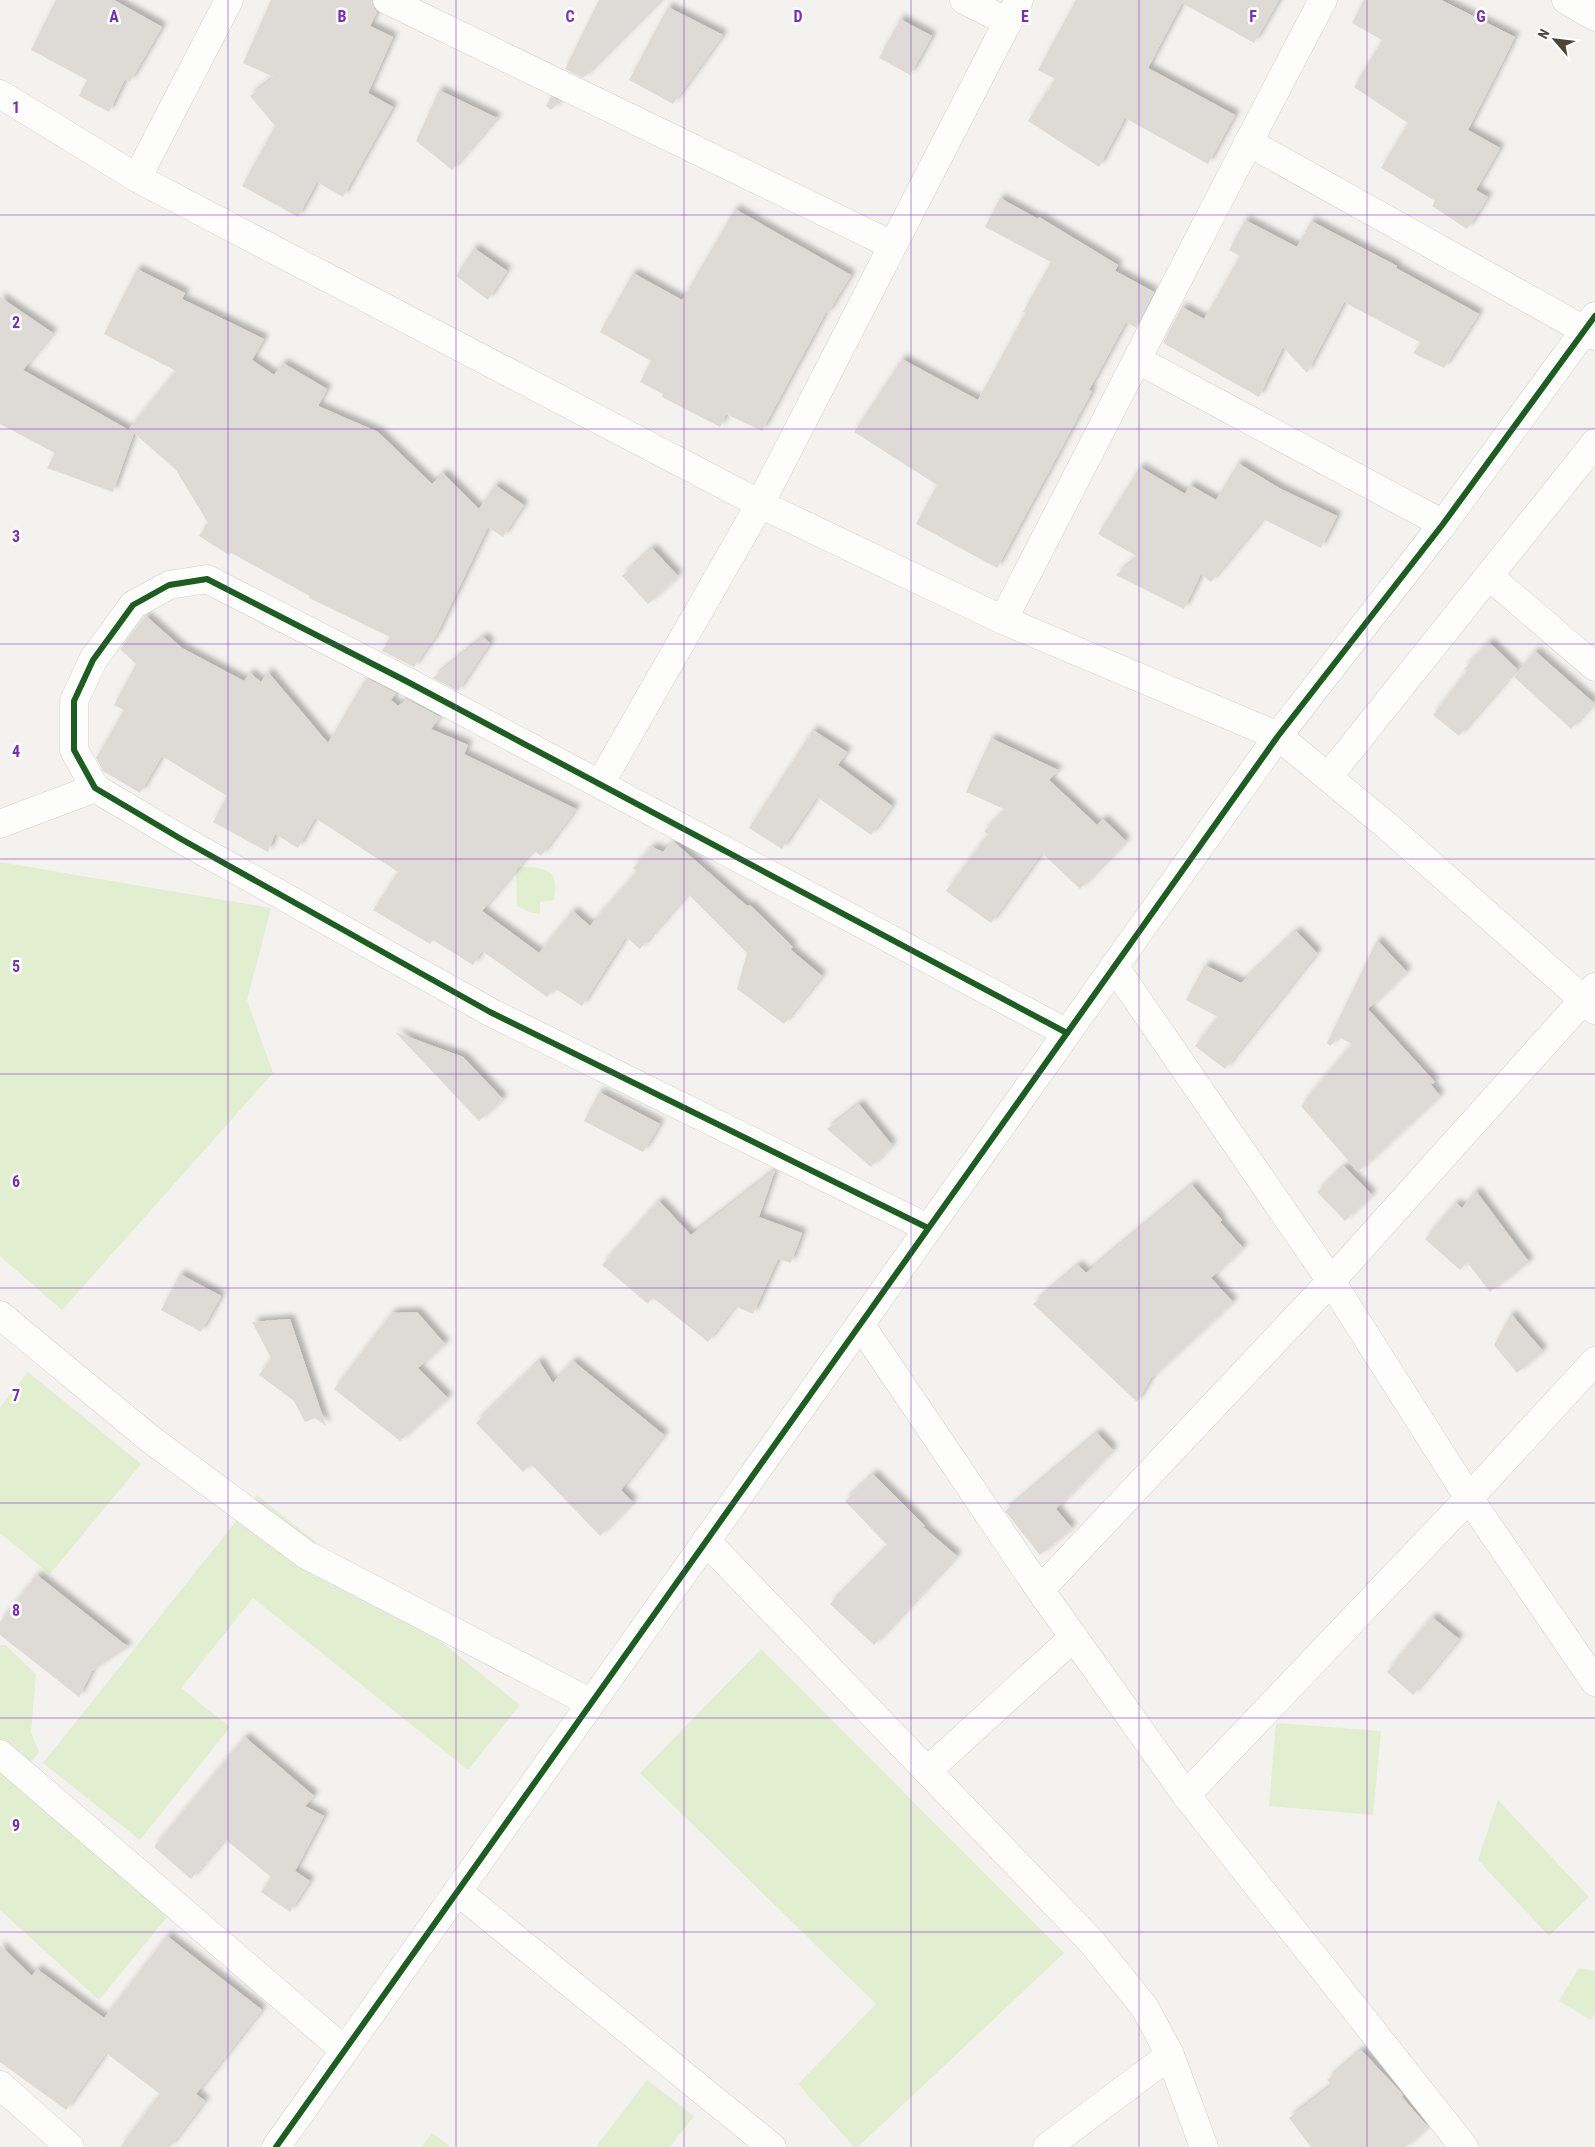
<svg xmlns="http://www.w3.org/2000/svg" width="1595" height="2147" viewBox="0 0 1595 2147" font-family="'Roboto Condensed',sans-serif">
<defs>
<filter id="shadow"><feDropShadow dx="4.5" dy="-4.5" stdDeviation="2.5" flood-color="#0004"/></filter>
</defs>
<rect width="100%" height="100%" fill="#f4f2ee"/>
<!-- green -->
<g fill="#e1eecf">
<path d="M0 862 271 908 247 1000 273 1073 62 1310 0 1256Z"/>
<path d="M516 867C543 867 561 867 554 900L540 902V914L529 912 517 906Z"/>
<path d="M28 1372 141 1464 50 1574 0 1533V1407Z"/>
<path d="M257 1495 520 1705 468 1770 253 1598 181 1688 230 1727 140 1840 43 1763Z"/>
<path d="M0 1645H5L36 1674 31 1732 39 1752 18 1778 172 1911 99 2000 0 1910Z"/>
<path d="M761 1649 1064 1953 858 2147H854L798 2084 876 2004 640 1773Z"/>
<path d="M1276 1723 1381 1731 1373 1815 1269 1806Z"/>
<path d="M1498 1800 1589 1897 1549 1936 1478 1860Z"/>
<path d="M1579 1968 1595 1971V2012L1591 2020 1559 2001Z"/>
<path d="M647 2080 694 2116 670 2147H596Z"/>
<path d="M432 2133 451 2147H421Z"/>
</g>
<!-- building -->
<g fill="#dedbd6" filter="url(#shadow)">
<path d="M56 0H114L162 27 130 82 125 79 109 112 79 96 87 80 31 50Z"/>
<path d="M271 0H372L374 8 377 12 370 26 393 37 368 93 393 107 343 197 317 182 298 217 242 186 275 126 250 96 274 77 243 63Z"/>
<path d="M599 0H661L583 78 565 69Z"/>
<path d="M1076 0H1279L1254 43 1182 3 1148 68 1235 115 1208 164 1125 118 1099 167 1028 121 1055 79 1038 70Z"/>
<path d="M1364 0H1441L1515 37 1468 130 1500 148 1476 190 1488 197 1467 229 1432 206 1435 201 1381 168 1408 123 1354 87 1382 40 1352 23Z"/>
<path d="M668 7 723 35 673 104 629 80Z"/>
<path d="M900 19 932 36 910 75 879 58Z"/>
<path d="M439 90 497 118 452 170 416 141Z"/>
<path d="M551 97 560 101 551 110 546 106Z"/>
<path d="M1000 198 1038 219 1039 217 1118 265 1115 271 1154 292 1136 328 1126 322 1089 390 1092 391 997 568 916 524 937 485 854 432 902 359 978 400 1025 313 1023 312 1051 262 985 227Z"/>
<path d="M735 209 851 275 828 313 826 312 762 431 726 414 720 427 662 397 663 394 640 382 651 361 600 332 633 273 682 300Z"/>
<path d="M1245 220 1297 247 1311 221 1397 266 1396 268 1479 314 1444 368 1413 353 1421 343 1344 302 1307 373 1283 347 1259 397 1163 343 1182 307 1204 319 1240 256 1229 250Z"/>
<path d="M474 248 507 271 488 300 456 276Z"/>
<path d="M137 269 185 293 182 299 264 339 252 360 274 375 283 363 327 389 318 406 378 432 432 484 443 473 479 509 495 485 524 505 503 537 488 527 437 634 414 667 382 651 390 637 309 598 310 596 231 553 229 555 199 536 208 523 176 470 134 433 113 492 47 468 55 453 0 424V297L53 333 23 370 134 433 129 429 176 371 104 334Z"/>
<path d="M1238 463 1279 488 1337 516 1321 548 1263 519 1211 582 1201 574 1184 609 1116 575 1138 557 1098 534 1140 467 1185 494 1190 485 1216 500Z"/>
<path d="M652 548 678 576 648 604 622 576Z"/>
<path d="M146 616 182 648 244 681 250 673 261 682 268 672 328 743 366 678 396 693 391 700 398 706 407 699 440 717 431 729 468 745 464 754 576 809 541 856 533 850 482 911 539 953 573 911 590 926 637 872 633 868 652 847 663 852 673 841 747 906 750 905 793 947 790 949 822 976 784 1024 737 989 747 953 688 894 640 949 626 937 582 1006 554 988 547 997 482 951 473 965 433 940 430 944 373 910 398 872 315 818 298 848 275 834 268 852 213 822 227 796 162 756 140 793 103 771 96 758 124 710 114 705 136 664 120 649Z"/>
<path d="M483 637 490 643 458 691 433 678Z"/>
<path d="M1489 642 1517 669 1459 736 1433 715 1467 671 1464 669Z"/>
<path d="M1535 651 1594 703 1571 729 1514 677Z"/>
<path d="M813 730 847 752 838 765 892 806 871 835 817 797 782 849 749 828Z"/>
<path d="M991 738 1058 770 1049 780 1097 825 1103 819 1126 841 1080 889 1042 853 991 923 946 891 988 834 984 831 1006 810 966 792Z"/>
<path d="M1296 931 1317 953 1225 1069 1195 1046 1218 1017 1186 1000 1205 965 1241 983Z"/>
<path d="M1377 940 1407 972 1368 1009 1435 1082 1433 1084 1429 1082 1440 1096 1358 1172 1301 1106 1352 1044 1339 1037 1330 1046 1327 1043Z"/>
<path d="M395 1032 463 1057 503 1099 479 1121Z"/>
<path d="M599 1092 660 1124 643 1152 584 1121Z"/>
<path d="M859 1104 892 1145 871 1167 827 1129Z"/>
<path d="M1344 1166 1372 1195 1345 1221 1317 1192Z"/>
<path d="M775 1170 759 1217 802 1233 791 1263 778 1259 753 1314 735 1306 708 1342 652 1297 648 1304 602 1265 659 1201 691 1235Z"/>
<path d="M1192 1185 1222 1220 1220 1222 1243 1248 1211 1278 1233 1302 1151 1378 1137 1402 1033 1304 1078 1265 1086 1273Z"/>
<path d="M1476 1191 1529 1262 1490 1292 1467 1262 1460 1270 1425 1239 1456 1203 1462 1208Z"/>
<path d="M180 1274 221 1296 201 1332 161 1310Z"/>
<path d="M417 1312 445 1344 418 1368 448 1398 400 1441 334 1389 392 1313Z"/>
<path d="M1511 1314 1543 1351 1517 1373 1494 1345Z"/>
<path d="M290 1319 300 1349 326 1426 315 1418 305 1422 294 1401 259 1375 271 1358 252 1322Z"/>
<path d="M539 1361 553 1383 573 1361 664 1435 621 1490 633 1502 600 1536 531 1464 523 1472 476 1423Z"/>
<path d="M1097 1433 1113 1450 1056 1509 1072 1528 1040 1555 1005 1511Z"/>
<path d="M873 1474 925 1526 923 1527 957 1556 874 1645 830 1604 888 1546 845 1501Z"/>
<path d="M37 1575 128 1647 92 1671 79 1697 0 1635V1622Z"/>
<path d="M1432 1617 1459 1639 1413 1695 1387 1672Z"/>
<path d="M245 1737 314 1796 305 1806 324 1816 295 1871 310 1881 290 1912 261 1892 271 1877 225 1839 191 1879 154 1847Z"/>
<path d="M167 1936 262 2010 196 2094 205 2101 170 2147H120L160 2094 106 2053 66 2110 0 2062V1945L32 1976 37 1969 104 2018Z"/>
<path d="M1361 2050 1396 2087 1403 2095 1402 2097 1428 2127 1406 2147H1311L1289 2118 1332 2085 1327 2080Z"/>
</g>
<g fill="none" stroke-linecap="round" stroke-linejoin="round">
<!-- minor casing -->
<g stroke="#d2d0cb" stroke-width="29">
<g id="minor">
<path d="M387 0 892 245"/>
<path d="M964 0 1008 22"/>
<path d="M1566 0 1595 17"/>
<path d="M0 94 137 178 760 504 1003 620 1278 736 1386 825 1595 1010"/>
<path d="M1248 142 1595 336"/>
<path d="M137 178 229 0"/>
<path d="M1138 360 1443 524"/>
<path d="M1489 576 1595 667"/>
<path d="M1003 620C1110 414 1214 206 1323 0"/>
<path d="M1328 777 1595 443"/>
<path d="M600 784 760 504 1019 0"/>
<path d="M0 824 95 788"/>
<path d="M1114 966 1331 1281 1469 1498 1595 1682"/>
<path d="M928 1228 490 1012 181 839 95 788 74 750V701L93 660 133 605 169 585 207 579 406 681 1067 1033"/>
<path d="M0 1315 149 1438 305 1554 591 1703"/>
<path d="M860 1324 1040 1590 1186 1795 1464 2147"/>
<path d="M706 1541 1091 1941 1145 2008 1170 2055 1204 2147"/>
<path d="M1040 1590 1331 1281 1595 987"/>
<path d="M0 1754 344 2050"/>
<path d="M927 1771 1074 1637"/>
<path d="M1186 1795 1469 1498 1595 1361"/>
<path d="M457 1891 772 2147"/>
<path d="M0 2085 70 2147"/>
<path d="M1047 2147 1170 2055"/>
</g>
</g>
<!-- tertiary casing -->
<g stroke="#d2d0cb" stroke-width="29">
<path id="tertiary" d="M276 2147 1278 736 1443 524 1595 316"/>
</g>
<!-- minor -->
<use href="#minor" stroke="#fdfdfc" stroke-width="28"/>
<!-- tertiary -->
<use href="#tertiary" stroke="#fdfdfc" stroke-width="28"/>
<!-- cycleway casing -->
<g stroke="#fff" stroke-width="9">
<g id="cycleway">
<path d="M928 1228 490 1012 181 839 95 788 74 750V701L93 660 133 605 169 585 207 579 406 681 1067 1033"/>
<path d="M276 2147 1278 736 1443 524 1595 316"/>
</g>
</g>
<!-- cycleway -->
<use href="#cycleway" stroke="#1b5e20" stroke-width="6"/>
</g>
<!-- grid -->
<path fill="none" stroke="#7b2cbf" stroke-width="1" stroke-opacity="0.55" d="M228 0V2147M456 0V2147M684 0V2147M911 0V2147M1139 0V2147M1367 0V2147M0 215H1595M0 429H1595M0 644H1595M0 859H1595M0 1074H1595M0 1288H1595M0 1503H1595M0 1718H1595M0 1932H1595"/>
<g font-size="16" text-anchor="middle" font-weight="bold" fill="#7b2cbf" stroke="#fff" stroke-width="5" stroke-linejoin="round" paint-order="stroke">
<text x="114" y="22">A</text>
<text x="342" y="22">B</text>
<text x="570" y="22">C</text>
<text x="798" y="22">D</text>
<text x="1025" y="22">E</text>
<text x="1253" y="22">F</text>
<text x="1481" y="22">G</text>
<text x="16" y="113">1</text>
<text x="16" y="328">2</text>
<text x="16" y="542">3</text>
<text x="16" y="757">4</text>
<text x="16" y="972">5</text>
<text x="16" y="1187">6</text>
<text x="16" y="1401">7</text>
<text x="16" y="1616">8</text>
<text x="16" y="1831">9</text>
</g>
<!-- north arrow -->
<g transform="translate(1555 40) rotate(298)" stroke="#ffffff" stroke-width="4" paint-order="stroke">
<path d="M0-4L9 19L0 12L-9 19Z" fill="#4b4439"/>
<text y="-8" font-size="14" font-weight="bold" text-anchor="middle" fill="#4b4439">N</text>
</g>
</svg>
